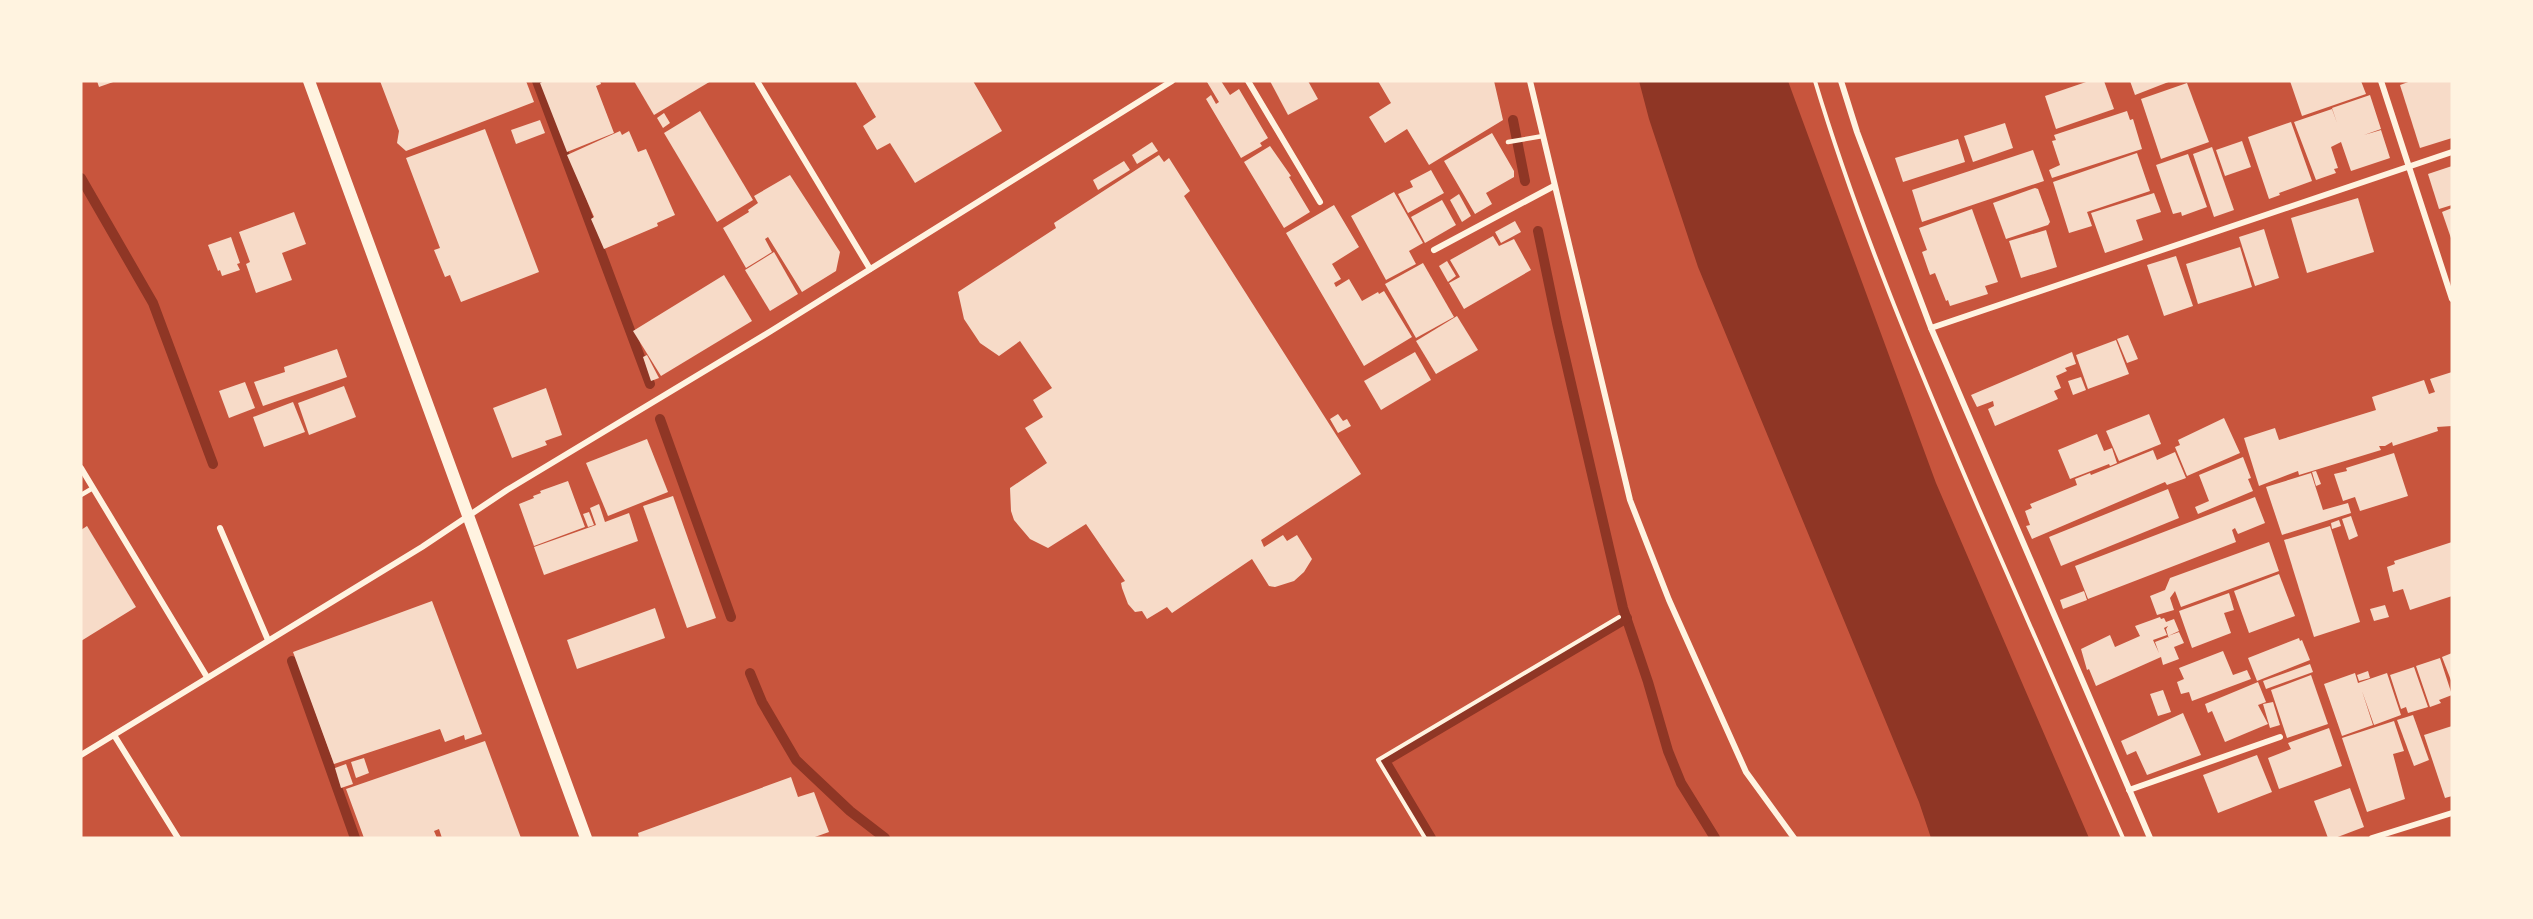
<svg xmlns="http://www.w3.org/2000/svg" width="2533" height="919" viewBox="0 0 2533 919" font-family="Montserrat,sans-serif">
<rect width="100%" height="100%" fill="#c8553d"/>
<!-- water -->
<path fill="#8f3625" d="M1639 81H1788L1936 483 2089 838H1931L1919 802 1698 267 1649 119Z"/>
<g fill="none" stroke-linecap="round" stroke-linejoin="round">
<!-- stream -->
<g stroke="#8f3625" stroke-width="10">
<path d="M537 81 650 384"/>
<path d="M1513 120 1525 181"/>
<path d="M81 178 153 303 213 464"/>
<path d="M1538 231 1557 323 1623 608 1648 682 1668 751 1681 783 1715 838"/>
<path d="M660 419 731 617"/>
<path d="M292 661 355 838"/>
<path d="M750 673 762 702 796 760 850 811 885 838"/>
<path d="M1431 838 1385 761 1627 618"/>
</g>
</g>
<!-- building -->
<g fill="#f7dbc8">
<path d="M97 81H116L99 87Z"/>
<path d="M380 81H526L534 102 406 151 397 143 399 131Z"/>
<path d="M544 81H600L601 84 596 86 614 133 567 152 540 83Z"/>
<path d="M634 81H711L654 115Z"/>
<path d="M855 81H973L1002 131 915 183 890 143 877 150 863 126 876 117Z"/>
<path d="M1209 81H1221L1230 95 1239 89 1268 138 1260 143 1262 146 1241 158 1206 99 1211 95 1216 104 1219 102 1207 82Z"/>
<path d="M1270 81H1308L1318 99 1288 115Z"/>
<path d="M1378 81H1494L1503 120 1429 165 1407 129 1385 143 1369 117 1391 103Z"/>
<path d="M2089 81H2104L2114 109 2056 129 2045 96Z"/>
<path d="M2130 81H2171L2135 95Z"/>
<path d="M2290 81H2361L2366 94 2302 116Z"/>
<path d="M2411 81H2451L2452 138 2420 148 2400 85Z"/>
<path d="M2187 83 2209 142 2161 159 2141 99Z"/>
<path d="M2370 95 2381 129 2364 135 2381 130 2390 158 2351 171 2341 142 2331 147 2338 168 2334 169 2336 173 2316 180 2294 122 2332 109 2337 123 2332 108Z"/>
<path d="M700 111 753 200 717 222 664 133Z"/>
<path d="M2127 111 2130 120 2133 119 2142 149 2052 178 2049 170 2060 165 2052 141 2056 140 2054 135Z"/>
<path d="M664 113 670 123 663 128 657 118Z"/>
<path d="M540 120 545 133 516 144 511 130Z"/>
<path d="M2291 122 2312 181 2279 193 2280 195 2269 199 2248 137Z"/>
<path d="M2005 123 2013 148 1973 162 1964 136Z"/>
<path d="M485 129 539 272 461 302 450 275 445 277 434 250 440 248 406 158Z"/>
<path d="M620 131 622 135 629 131 638 152 646 149 675 215 657 223 658 226 604 249 591 219 594 217 567 155Z"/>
<path d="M1492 133 1514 171V177L1486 193 1492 204 1475 214 1444 161Z"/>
<path d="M1958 139 1965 162 1903 182 1895 158Z"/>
<path d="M2242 141 2251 167 2225 176 2216 150Z"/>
<path d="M1152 142 1158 151 1137 164 1132 155Z"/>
<path d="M1270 146 1291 176 1289 177 1310 212 1284 228 1244 162Z"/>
<path d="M2212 147 2234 210 2214 217 2193 154Z"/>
<path d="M2033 150 2044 181 1922 222 1912 190Z"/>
<path d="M2137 153 2150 191 2087 212 2092 226 2069 233 2053 182Z"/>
<path d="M2188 154 2207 207 2182 216 2181 212 2173 214 2156 165Z"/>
<path d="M1159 155 1164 162 1169 158 1190 191 1184 196 1361 474 1261 540 1264 547 1283 535 1287 541 1297 535 1312 559 1304 572 1294 581 1275 587 1269 586 1252 559 1172 613 1167 607 1147 619 1142 611 1135 612 1128 604 1122 588 1121 583 1125 581 1086 524 1048 548 1030 539 1014 520 1011 511 1010 488 1047 463 1025 428 1043 417 1033 400 1052 388 1020 341 999 356 980 343 964 319 958 292 1056 228 1054 223Z"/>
<path d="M1124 161 1130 170 1098 190 1093 180Z"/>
<path d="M2452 166V205L2439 209 2428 174Z"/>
<path d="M1431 170 1444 193 1408 213 1398 194 1413 187 1410 181Z"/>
<path d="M790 175 840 252 836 271 802 292 768 237 765 239 772 252 746 268 723 228 749 212 748 210 758 203 754 196Z"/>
<path d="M2035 188 2038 189 2050 222 2048 225 2006 239 1993 203Z"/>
<path d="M1394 192 1423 243 1409 251 1416 264 1386 280 1351 216Z"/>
<path d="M2154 193 2161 212 2136 220 2143 240 2105 253 2091 213Z"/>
<path d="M1459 194 1471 216 1462 222 1450 200Z"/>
<path d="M2358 198 2374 252 2307 273 2291 218Z"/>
<path d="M1442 200 1456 225 1425 243 1411 217Z"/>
<path d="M1334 205 1359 247 1332 264 1341 279 1334 283 1336 287 1349 279 1362 301 1378 292 1379 294 1384 291 1412 337 1364 366 1286 233Z"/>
<path d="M2452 208V241L2442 212Z"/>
<path d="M1972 209 1998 282 1985 286 1988 294 1950 306 1948 300 1946 301 1935 273 1930 275 1922 252 1927 250 1919 228Z"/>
<path d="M294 212 306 244 282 253 292 280 256 293 246 264 250 262 239 232Z"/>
<path d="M1515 221 1521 232 1501 243 1495 232Z"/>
<path d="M2264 229 2279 278 2255 286 2239 237Z"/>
<path d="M2046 230 2057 267 2021 278 2009 241Z"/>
<path d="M1493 236 1499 246 1514 239 1531 270 1464 309 1449 283 1460 277 1450 260Z"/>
<path d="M231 237 240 263 237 264 240 270 222 276 220 270 218 271 208 245Z"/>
<path d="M2240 247 2252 287 2198 304 2186 264Z"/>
<path d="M774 252 798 294 770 311 745 270Z"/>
<path d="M2176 256 2193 306 2164 316 2147 265Z"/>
<path d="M1447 261 1456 276 1448 282 1439 266Z"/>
<path d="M1423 263 1454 317 1416 338 1385 284Z"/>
<path d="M724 275 752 321 661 376 633 331Z"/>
<path d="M1457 316 1478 350 1436 374 1416 341Z"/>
<path d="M2128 335 2138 359 2127 363 2117 339Z"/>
<path d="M2116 340 2129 374 2088 389 2076 355Z"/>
<path d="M337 349 347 377 263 406 254 382 285 372 284 367Z"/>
<path d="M1415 352 1431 380 1381 410 1364 381Z"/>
<path d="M2072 352 2076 364 2065 368 2067 371 2056 376 2061 388 2054 391 2058 399 1995 426 1988 409 1994 406 1993 401 1977 407 1971 395Z"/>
<path d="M647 355 659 378 651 381 643 357Z"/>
<path d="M2452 372V426L2437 427 2438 431 2393 446 2392 442 2385 446H2379L2381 450 2299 475 2298 471 2259 486 2244 438 2275 428 2279 440 2376 410 2372 397 2424 380 2429 394 2435 392 2430 379Z"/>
<path d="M2081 377 2086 390 2073 395 2068 381Z"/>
<path d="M245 382 255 408 229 418 219 391Z"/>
<path d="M344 386 356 417 309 435 298 403Z"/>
<path d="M546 388 562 435 545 441 547 445 512 458 493 408Z"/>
<path d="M293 402 305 432 264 447 253 417Z"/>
<path d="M1338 414 1343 421 1347 419 1351 426 1338 433 1330 419Z"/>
<path d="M2149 414 2161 444 2119 461 2106 431Z"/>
<path d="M2224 418 2240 453 2187 476 2175 447 2180 445 2178 440Z"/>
<path d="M2097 434 2104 451 2112 448 2117 463 2110 466 2109 464 2070 479 2058 450Z"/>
<path d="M647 439 668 492 608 516 586 463Z"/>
<path d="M2153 450 2157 460 2175 452 2186 478 2167 485 2165 482 2032 539 2026 526 2030 525 2025 511 2032 508 2030 504 2077 485 2075 479 2090 473 2091 475Z"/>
<path d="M2394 453 2408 496 2360 511 2355 497 2343 501 2334 474 2347 471 2346 468Z"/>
<path d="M2243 457 2251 478 2248 479 2253 491 2198 514 2195 507 2209 501 2199 475Z"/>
<path d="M2316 471 2321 484 2316 486 2312 472Z"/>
<path d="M2311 473 2323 510 2348 503 2351 513 2282 535 2266 487Z"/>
<path d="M568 481 585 527 534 546 519 504 534 498 533 496 541 493 540 491Z"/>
<path d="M2168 489 2179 518 2061 566 2049 537Z"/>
<path d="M673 496 716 618 687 628 643 506Z"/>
<path d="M2255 497 2265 523 2238 534 2235 528 2232 530 2236 542 2088 599 2075 566Z"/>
<path d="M599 504 605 522 629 513 638 541 544 575 534 547 596 525 590 508Z"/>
<path d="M589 512 594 525 588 527 583 514Z"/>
<path d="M2351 516 2358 536 2349 540 2342 519Z"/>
<path d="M2339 520 2341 526 2332 529 2331 523Z"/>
<path d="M87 526 136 607 81 641V530Z"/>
<path d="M2330 526 2360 622 2314 637 2284 540Z"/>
<path d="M2269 542 2279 571 2181 607 2175 591 2170 598 2174 610 2157 615 2150 596 2165 590 2170 578Z"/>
<path d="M2452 542V596L2410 610 2403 589 2393 592 2387 567 2395 564 2394 561Z"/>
<path d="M2279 574 2295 616 2249 633 2234 591Z"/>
<path d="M2084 591 2087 600 2063 609 2060 600Z"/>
<path d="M2229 593 2234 610 2224 613 2231 633 2192 648 2179 611Z"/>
<path d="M432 601 482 734 465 740 464 735 445 742 440 729 334 764 293 652Z"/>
<path d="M2385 605 2389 617 2374 621 2370 609Z"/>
<path d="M655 608 665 638 577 669 567 640Z"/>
<path d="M2160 617 2161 619 2164 618 2166 622 2174 619 2179 631 2168 636 2166 629 2168 626 2164 628 2167 635 2153 640 2159 653 2155 642 2168 637 2169 638 2168 636 2179 632 2184 643 2174 647 2179 659 2163 665 2161 657 2096 686 2089 669 2087 670 2081 649 2110 635 2115 647 2140 636 2135 626Z"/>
<path d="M2299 638 2300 641 2302 640 2310 660 2257 681 2248 658Z"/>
<path d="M2223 651 2233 675 2247 670 2251 679 2192 701 2189 692 2181 694 2177 682 2184 679 2179 668Z"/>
<path d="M2452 653V683L2442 657Z"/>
<path d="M2440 658 2452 695 2439 700 2441 703 2430 707 2416 666Z"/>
<path d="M2310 664 2313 672 2266 689 2263 681Z"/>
<path d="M2414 667 2428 707 2408 713 2406 707 2401 709 2390 675Z"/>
<path d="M2368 671 2370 678 2359 681 2357 675Z"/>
<path d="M2355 673 2358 683 2387 673 2401 715 2374 725 2362 691 2373 725 2342 736 2324 684Z"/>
<path d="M2311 675 2328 724 2287 738 2271 690Z"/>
<path d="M2258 682 2266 702 2258 705 2268 724 2225 742 2212 711 2208 713 2205 704Z"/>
<path d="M2163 690 2171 712 2158 716 2150 694Z"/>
<path d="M2273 702 2280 725 2270 728 2263 704Z"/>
<path d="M2183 713 2201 755 2147 775 2136 751 2127 755 2121 741Z"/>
<path d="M2413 715 2429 760 2414 766 2397 720Z"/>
<path d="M2394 721 2404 751 2393 754 2405 799 2367 812 2342 738Z"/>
<path d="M2452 726V796L2445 798 2424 735Z"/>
<path d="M2329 728 2342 766 2279 789 2268 758 2291 749 2288 743Z"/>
<path d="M485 741 521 838H442L439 829 434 831 437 838H364L346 789Z"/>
<path d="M2257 755 2272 792 2218 813 2203 775Z"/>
<path d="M364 758 369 773 356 778 351 762Z"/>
<path d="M346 764 353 784 341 788 335 768Z"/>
<path d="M791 777 798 797 814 792 829 832 812 838H639L638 833Z"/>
<path d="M2350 788 2364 827 2335 838H2328L2314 801Z"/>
</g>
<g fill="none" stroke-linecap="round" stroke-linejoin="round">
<!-- path -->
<g stroke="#fff3e0" stroke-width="4">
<path d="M1815 81C1859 227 1919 369 1979 509 2027 619 2075 728 2123 838"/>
<path d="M1425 838 1378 760 1619 617"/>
</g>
<!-- service -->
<g stroke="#fff3e0" stroke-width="4.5">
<path d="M1508 142 1543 136"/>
<path d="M81 495 93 488"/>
</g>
<!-- minor -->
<g stroke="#fff3e0" stroke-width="6">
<path d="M757 81 870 269"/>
<path d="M1248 81 1320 202"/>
<path d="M1530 81 1630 500 1669 600 1746 772 1794 838"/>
<path d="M1841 81 1857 132 1931 328 2150 838"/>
<path d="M2381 81 2452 299"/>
<path d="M1434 250 1554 186"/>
<path d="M1931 328 2452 152"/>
<path d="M81 468 207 677"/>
<path d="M220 528 268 640"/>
<path d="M114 735 178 838"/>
<path d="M81 755 422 547 507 490 771 331 1172 81"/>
<path d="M2129 790 2280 737"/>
<path d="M2372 838 2452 813"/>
</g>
<!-- secondary -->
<path stroke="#fff3e0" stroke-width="12" d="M309 81 586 838"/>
</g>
<!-- border -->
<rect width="2533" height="919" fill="none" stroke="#fff3e0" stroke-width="165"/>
</svg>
